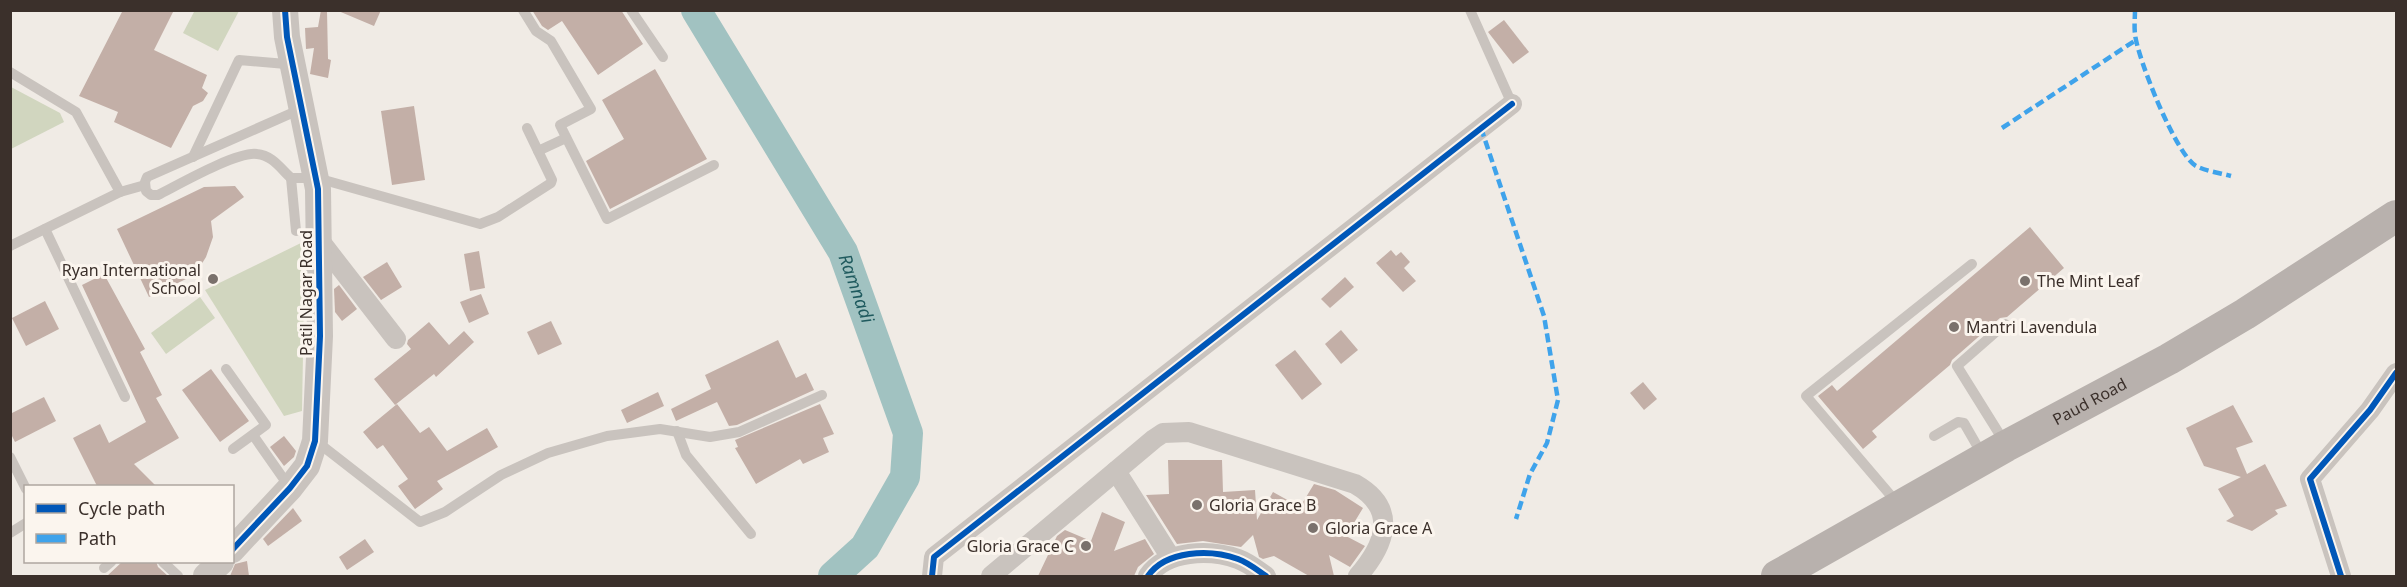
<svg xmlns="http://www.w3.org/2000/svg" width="2407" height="587" viewBox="0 0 2407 587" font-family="'Noto Sans',sans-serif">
<rect width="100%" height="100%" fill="#f0ebe5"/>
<!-- green -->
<g fill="#d1d6bf">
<path d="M195 10 239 11 218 51 183 33Z"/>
<path d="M11 87 60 113 64 122 11 149Z"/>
<path d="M305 241 302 411 284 416 205 290Z"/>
<path d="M200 297 215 318 166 354 151 333Z"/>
</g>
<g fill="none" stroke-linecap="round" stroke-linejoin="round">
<!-- river -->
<path stroke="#a1c2c1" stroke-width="30" id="s1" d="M696 10 843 252 908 433 905 477 865 547 833 576"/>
</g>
<!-- building -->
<g fill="#c3afa7">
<path d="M123 10H174L154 50 207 75 202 88 208 93 203 101 193 106 171 148 114 122 118 112 79 96Z"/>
<path d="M321 10 327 11 328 59 331 60 328 78 310 74 314 48 306 49 305 28 318 27Z"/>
<path d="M336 10H381L374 26Z"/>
<path d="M532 10H621L643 44 598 75 562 21 548 30 542 26Z"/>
<path d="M1504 20 1529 52 1513 64 1488 32Z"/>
<path d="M655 69 707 159 610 209 586 161 624 139 602 100Z"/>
<path d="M414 106 425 180 392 185 381 111Z"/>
<path d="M235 186 244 197 211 221 213 237 206 257 201 265 186 279 149 297 117 229 204 187Z"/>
<path d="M2030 227 2064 268 2007 317 2000 318 1952 360 1950 365 1872 431 1877 437 1863 449 1818 396 1832 385 1837 391Z"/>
<path d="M1391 250 1396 256 1401 252 1410 262 1404 268 1416 281 1403 292 1376 263Z"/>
<path d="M479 251 485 288 470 291 464 254Z"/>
<path d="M387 262 402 287 381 300 363 277Z"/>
<path d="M104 274 145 349 140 352 162 395 156 398 179 438 134 464 156 486H97L73 438 100 424 109 443 146 422 82 285Z"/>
<path d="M1345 277 1354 287 1330 308 1321 299Z"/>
<path d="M339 285 357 309 342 321 335 312 334 289Z"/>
<path d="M481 294 489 314 469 323 460 302Z"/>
<path d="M45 301 59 329 26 346 12 318Z"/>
<path d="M551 321 562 344 538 355 527 332Z"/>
<path d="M429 322 449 345 464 331 474 342 436 377 434 374 395 405 374 379 411 349 407 344 408 340Z"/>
<path d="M1341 330 1358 350 1341 364 1325 344Z"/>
<path d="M778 340 796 378 806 373 814 390 737 425 729 426 717 402 676 421 671 409 711 389 705 375Z"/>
<path d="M1295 350 1322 384 1302 400 1275 365Z"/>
<path d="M211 369 249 421 220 442 182 390Z"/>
<path d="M1643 382 1657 399 1644 410 1630 393Z"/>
<path d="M658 392 664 406 627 423 621 410Z"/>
<path d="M44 397 56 421 15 442 10 432V414Z"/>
<path d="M397 404 420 433 429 427 447 451 487 428 498 447 437 481 443 489 415 509 398 486 408 479 383 445 377 449 363 432Z"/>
<path d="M820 404 834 434 823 438 829 452 803 464 800 459 756 484 735 448 738 447 735 440Z"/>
<path d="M2233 405 2253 442 2236 448 2247 474 2265 464 2287 506 2275 510 2278 514 2252 531 2226 521 2234 516 2218 489 2241 477 2204 466 2186 428Z"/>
<path d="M284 436 296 451 294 457 284 466 270 447Z"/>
<path d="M1168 460H1222L1223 492 1255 490 1257 520 1273 492 1300 507 1314 484 1335 490 1363 508 1346 536 1365 546 1350 567 1329 555 1334 576H1309L1274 556 1263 559 1259 557 1253 535 1241 547 1203 541 1177 544 1146 495 1169 494Z"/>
<path d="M293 508 302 521 268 546 263 539Z"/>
<path d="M1102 512 1125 522 1114 551 1145 539 1154 554 1138 567 1134 576H1038L1057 536 1065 530 1091 541Z"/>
<path d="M365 539 374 552 347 570 339 557Z"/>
<path d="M123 561H156L158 567 168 576H107Z"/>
<path d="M247 561 249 576H230L235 564Z"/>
</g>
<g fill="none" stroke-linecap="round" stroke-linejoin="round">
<!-- service -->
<g stroke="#c9c3be" stroke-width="10">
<path d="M523 10 536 31 551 41 591 109 560 125 607 219 714 165"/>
<path d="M631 10 663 57"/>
<path d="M1470 10 1512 104"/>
<path d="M10 72 76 112 120 192"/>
<path d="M301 109 147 177 145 182 146 191 151 195H158C178 185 237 151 257 154 272 155 281 169 291 178H317L480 224 498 217 551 183 552 180 527 128"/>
<path d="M538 151 566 138"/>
<path d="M193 157 239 60 286 64"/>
<path d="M291 178 296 231"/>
<path d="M45 229 125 397"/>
<path d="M10 246 120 192 145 185"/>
<path d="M226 369 266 425 233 449"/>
<path d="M677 431 686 455 751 534"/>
<path d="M253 435 290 488"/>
<path d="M1934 436 1958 422 1964 423 1983 456"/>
<path d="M316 441 420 522 445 512 501 475 548 453 607 436 660 429 710 437 739 432 822 395"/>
<path d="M2005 443 1957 366 2005 324"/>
<path d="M10 457 26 489"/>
<path d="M1898 504 1806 396 1972 264"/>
<path d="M10 533 26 523"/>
<path d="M163 562 178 576"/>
<path d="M104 568 111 562"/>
</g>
<!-- minor -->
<g stroke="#c9c3be" stroke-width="20">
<path d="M320 241 396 339"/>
<path d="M1116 471 1171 558"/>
<path d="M932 576 934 557 1512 104"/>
<path d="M991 576 1154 439 1163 433 1189 432 1355 484C1399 509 1385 545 1358 576"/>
<path d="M1148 576C1166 550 1210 549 1238 559 1249 563 1257 570 1266 576"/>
<path d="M2341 576 2310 479 2370 410 2396 373"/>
</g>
<!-- tertiary -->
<g stroke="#c9c3be" stroke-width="26">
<path d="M232 550 290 488 307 466 315 441 320 336 318 189 287 37 285 10"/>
<path d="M206 576 221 562"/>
</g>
<!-- primary -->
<path stroke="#b8b1ad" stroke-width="32" id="s2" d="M1777 576 2006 446 2169 359 2245 314 2396 216"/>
<!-- quiet -->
<g stroke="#3fa3eb" stroke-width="4.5" stroke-dasharray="9 4.5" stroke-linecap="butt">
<path d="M2135 10C2135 18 2134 26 2135 34 2137 57 2176 155 2196 166 2206 171 2220 173 2231 176"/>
<path d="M1481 128 1544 316 1558 400 1547 443 1530 474 1516 519"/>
<path d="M2002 128 2136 40"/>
</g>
<!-- cycleway casing -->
<g stroke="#fbf5ee" stroke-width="10">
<g id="cycleway">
<path d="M232 550 290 488 307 466 315 441 320 336 318 189 287 37 285 10"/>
<path d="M932 576 934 557 1512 104"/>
<path d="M1148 576C1166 550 1210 549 1238 559 1249 563 1257 570 1266 576"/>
<path d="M2341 576 2310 479 2370 410 2396 373"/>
</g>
</g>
<!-- cycleway -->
<use href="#cycleway" stroke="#0057b8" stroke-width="6"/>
</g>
<!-- markers -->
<g fill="#7a716c" stroke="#fbf5ee" stroke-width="2">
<circle cx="213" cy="279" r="6"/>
<circle cx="2025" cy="281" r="6"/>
<circle cx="1954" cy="327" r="6"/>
<circle cx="1197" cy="505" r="6"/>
<circle cx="1313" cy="528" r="6"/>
<circle cx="1086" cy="546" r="6"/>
</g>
<g text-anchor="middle" stroke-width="6" stroke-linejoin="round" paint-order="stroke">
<!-- poi labels -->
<g font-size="16" fill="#3b302b" stroke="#fbf5ee" text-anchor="start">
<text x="201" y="276" text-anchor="end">Ryan International<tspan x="201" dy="18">School</tspan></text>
<text x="2037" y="287">The Mint Leaf</text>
<text x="1966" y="333">Mantri Lavendula</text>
<text x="1209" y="511">Gloria Grace B</text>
<text x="1325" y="534">Gloria Grace A</text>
<text x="1074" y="552" text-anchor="end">Gloria Grace C</text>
</g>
<!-- street labels -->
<g font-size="16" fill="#3b302b" stroke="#fbf5ee">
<text transform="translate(306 293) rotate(-90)" y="6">Patil Nagar Road</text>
<text dy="6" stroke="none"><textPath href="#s2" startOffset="358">Paud Road</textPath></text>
</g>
<!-- water labels -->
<g font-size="18" font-style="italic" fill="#1f5a5e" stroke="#fbf5ee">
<text dy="6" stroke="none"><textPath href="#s1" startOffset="322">Ramnadi</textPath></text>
</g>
</g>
<!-- border -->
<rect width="2407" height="587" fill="none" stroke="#3b302b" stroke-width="24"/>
<!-- legend -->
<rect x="24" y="485" width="210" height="78" fill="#fbf5ee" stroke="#aea6a0" stroke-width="1.5"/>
<rect x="36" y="504" width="30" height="9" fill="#0057b8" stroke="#aea6a0" stroke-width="1.5"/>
<text x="78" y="515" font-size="18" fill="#3b302b">Cycle path</text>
<rect x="36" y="534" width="30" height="9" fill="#3fa3eb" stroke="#aea6a0" stroke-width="1.5"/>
<text x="78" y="545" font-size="18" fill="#3b302b">Path</text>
</svg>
